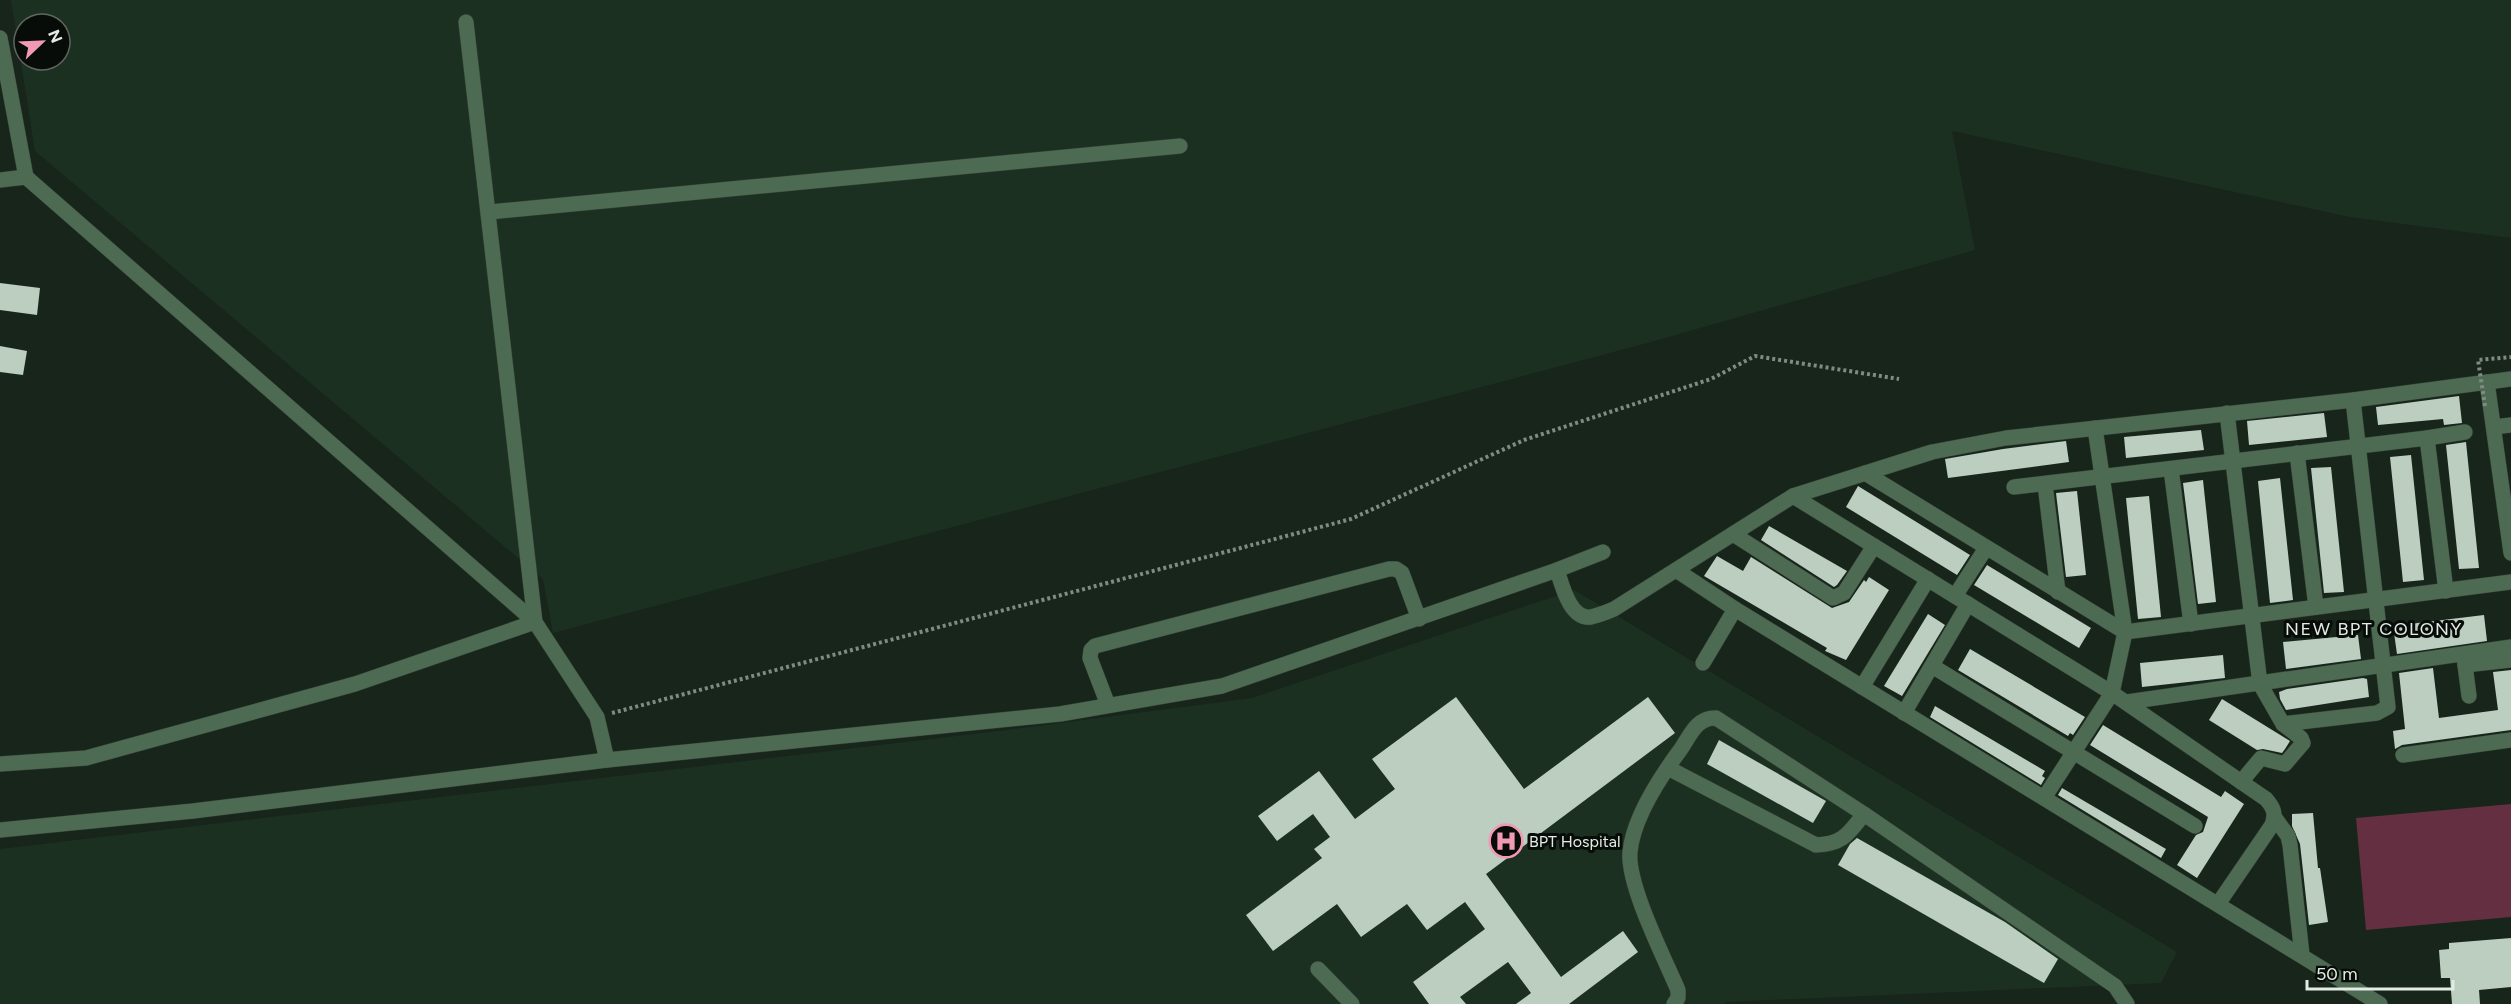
<svg xmlns="http://www.w3.org/2000/svg" width="2511" height="1004" viewBox="0 0 2511 1004" font-family="Figtree,sans-serif">
<rect width="100%" height="100%" fill="#17251a"/>
<!-- built -->
<g fill="#1c3021" fill-rule="evenodd">
<path d="M11 0H2511V238L2350 217 1952 131 1975 250 1651 342 553 633 543 579 35 151ZM24 24H60V60H24Z"/>
<path d="M1574 590 2177 952 2161 983 1725 1002 1726 1004H0V849L1007 730 1252 698Z"/>
</g>
<!-- green -->
<path fill="#642f40" d="M2511 804V917L2366 930 2356 818Z"/>
<!-- building -->
<g fill="#bccec0">
<path d="M0 283 40 288 37 315 0 310Z"/>
<path d="M0 346 27 351 23 375 0 372Z"/>
<path d="M2459 396 2462 423 2444 425 2443 419 2378 425 2376 407Z"/>
<path d="M2324 413 2327 437 2249 445 2247 421Z"/>
<path d="M2201 430 2204 450 2126 458 2124 437Z"/>
<path d="M2066 441 2069 462 1948 478 1945 459 2003 449Z"/>
<path d="M2466 442 2479 568 2459 569 2446 445Z"/>
<path d="M2411 455 2424 580 2403 582 2390 457Z"/>
<path d="M2331 467 2344 592 2324 593 2311 468Z"/>
<path d="M2280 478 2293 600 2270 603 2258 481Z"/>
<path d="M2203 480 2216 602 2198 604 2183 483Z"/>
<path d="M1858 486 1970 555 1957 575 1846 507Z"/>
<path d="M2077 491 2086 575 2066 577 2056 493Z"/>
<path d="M2149 496 2161 617 2138 619 2126 498Z"/>
<path d="M1769 526 1847 571 1837 585 1834 587 1761 540Z"/>
<path d="M1717 556 1743 571 1751 557 1832 608 1849 602 1864 580 1866 582 1869 577 1889 590 1846 660 1825 651 1827 648 1704 576Z"/>
<path d="M1987 565 2091 628 2079 648 1974 585Z"/>
<path d="M1928 614 1945 625 1902 696 1884 686Z"/>
<path d="M2484 615 2487 641 2397 654 2393 626Z"/>
<path d="M2358 635 2361 659 2286 669 2283 642Z"/>
<path d="M1970 649 2085 717 2073 735 2070 733 2068 736 1958 670Z"/>
<path d="M2223 655 2225 678 2142 687 2140 663Z"/>
<path d="M2433 668 2439 718 2498 710 2493 672 2511 670V730L2402 745 2395 749 2393 731 2405 729 2399 673Z"/>
<path d="M2363 678 2367 679 2369 697 2286 710 2280 699 2279 692 2287 689Z"/>
<path d="M1456 697 1524 789 1648 697 1675 733 1486 874 1561 977 1623 931 1638 952 1569 1004H1516L1531 993 1508 962 1460 997 1466 1004H1429L1413 982 1485 929 1465 902 1427 930 1407 904 1361 937 1337 904 1273 951 1246 915 1322 858 1314 849 1330 837 1313 814 1277 841 1258 816 1319 771 1355 819 1395 789 1372 759Z"/>
<path d="M2222 699 2290 741 2285 749 2282 753 2263 749 2257 750 2209 720Z"/>
<path d="M1935 706 2045 771 2042 776 2045 778 2041 785 1930 717Z"/>
<path d="M2103 725 2221 797 2225 791 2244 804 2197 878 2177 865 2196 835 2203 832 2208 817 2090 745Z"/>
<path d="M1719 740 1826 801 1813 823 1707 764Z"/>
<path d="M2062 788 2166 849 2161 858 2058 795Z"/>
<path d="M2313 813 2318 868H2320L2328 922 2309 925 2300 844 2292 826V814Z"/>
<path d="M1857 838 2005 922 2058 959 2044 983 1838 865 1850 844Z"/>
<path d="M2511 938V987L2479 990 2480 1004H2452L2450 978H2441L2439 950 2449 949V943Z"/>
</g>
<g fill="none" stroke-linecap="round" stroke-linejoin="round">
<!-- minor casing -->
<g stroke="#344136" stroke-width="16">
<g id="minor">
<path d="M0 38 26 177"/>
<path d="M0 180 26 177 535 622 597 717 607 760"/>
<path d="M490 212 1180 146"/>
<path d="M2487 382 2511 553"/>
<path d="M2227 413 2260 684 2283 724 2377 713 2388 707 2353 400"/>
<path d="M2494 427 2511 425"/>
<path d="M2427 438 2465 432"/>
<path d="M2297 453 2316 607"/>
<path d="M2171 469 2191 624"/>
<path d="M1865 473 2125 632 2511 582"/>
<path d="M2045 484 2058 592"/>
<path d="M2014 487 2427 438 2446 591"/>
<path d="M1793 496 2112 693 2266 799C2274 808 2276 814 2272 825L2218 904"/>
<path d="M1733 534 1833 598 1844 593 1874 546"/>
<path d="M1557 570C1562 585 1570 620 1591 617 1599 615 1607 612 1614 609L1793 496 1932 452 2006 438 2353 400 2511 379"/>
<path d="M1676 570 1735 609 2380 1004"/>
<path d="M1955 596 1986 548"/>
<path d="M2464 657 2469 696"/>
<path d="M1703 663 1735 609"/>
<path d="M2465 665 2511 660"/>
<path d="M1932 666 2195 826"/>
<path d="M1862 687 1928 579"/>
<path d="M2127 702 2511 647"/>
<path d="M1108 705 1090 658 1091 650 1095 646 1389 569H1396L1402 573 1419 619"/>
<path d="M1904 713 1968 604"/>
<path d="M2403 755 2511 740"/>
<path d="M0 764 86 758 355 684 535 622 466 22"/>
<path d="M1668 768 1816 845C1843 844 1848 834 1864 814"/>
<path d="M2241 782 2261 758 2285 764 2303 743 2301 738 2283 724"/>
<path d="M2044 798 2112 693 2125 632 2095 428"/>
<path d="M2275 818 2288 836 2290 845 2302 955"/>
<path d="M0 830 193 811 607 760 1060 714 1222 686 1557 570 1603 552"/>
<path d="M1318 969 1352 1004"/>
<path d="M1674 1004 1678 998V990C1664 957 1627 885 1630 852 1633 820 1659 779 1678 753 1689 739 1695 717 1716 718L1864 814 2115 986 2127 1004"/>
</g>
</g>
<!-- path -->
<path stroke="#808b82" stroke-width="4" stroke-dasharray="3 3" stroke-linecap="butt" d="M612 713 1351 519 1524 440 1711 379 1755 356 1899 379"/>
<!-- minor -->
<use href="#minor" stroke="#4d6b53" stroke-width="15"/>
<!-- path-bridge -->
<path stroke="#808b82" stroke-width="4" stroke-dasharray="3 3" stroke-linecap="butt" d="M2485 406 2478 360 2511 357"/>
</g>
<!-- icons -->
<defs>
<g id="hospital-ring" transform="scale(1.725)"><circle r="9.5" fill="#070c08" stroke="#f19ab3" stroke-width="1.5"/><path d="M-5-5h3v3.5h4V-5h3V5h-3V1.5h-4V5h-3Z" fill="#f19ab3"/></g>
</defs>
<g fill-rule="evenodd">
<use href="#hospital-ring" x="1506" y="841"/>
</g>
<g text-anchor="middle" stroke-width="6" stroke-linejoin="round" paint-order="stroke">
<!-- poi labels -->
<g font-size="16" fill="#e3ece4" stroke="#070c08" text-anchor="start">
<text x="1529" y="847">BPT Hospital</text>
</g>
<!-- neighbourhood labels -->
<g font-size="18" letter-spacing="1.5" fill="#e3ece4" stroke="#070c08">
<text x="2374" y="635">NEW BPT COLONY</text>
</g>
</g>
<!-- north arrow -->
<g transform="translate(42 42) rotate(67)"><circle r="28" fill="#070c08" stroke="#5f6660" stroke-width="1.5"/>
<path d="M0-4.5L10 22L0 15L-10 22Z" fill="#f19ab3"/>
<text y="-9" font-size="16" font-weight="bold" text-anchor="middle" fill="#e3ece4">N</text>
</g>
<!-- scale -->
<path d="M2307 980v9h146v-9" fill="none" stroke="#e3ece4" stroke-width="3"/>
<text x="2316" y="980" font-size="18" fill="#e3ece4" stroke="#070c08" stroke-width="4.5" paint-order="stroke">50 m</text>
</svg>
